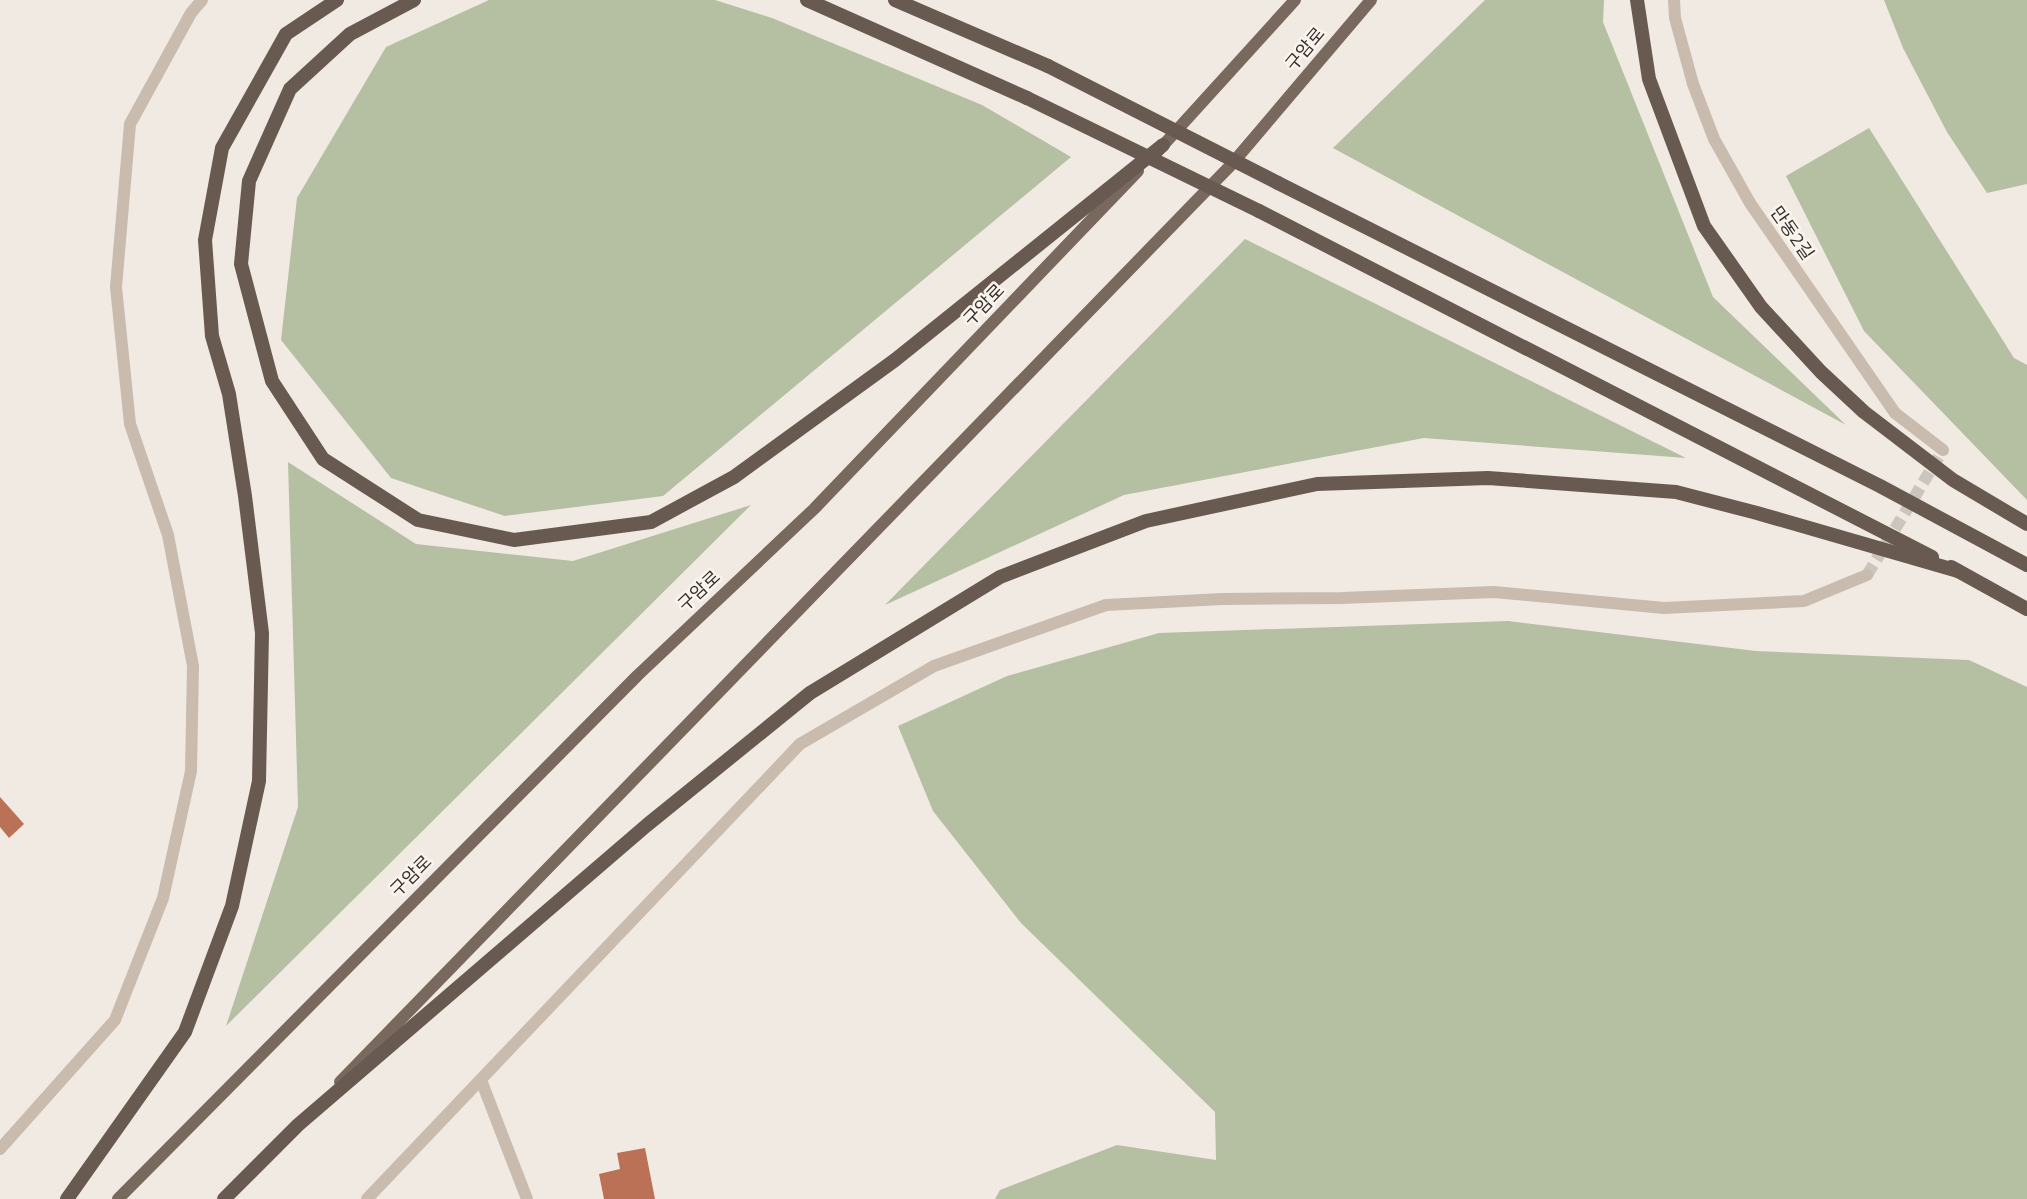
<svg xmlns="http://www.w3.org/2000/svg" width="2027" height="1199" viewBox="0 0 2027 1199" font-family="'Nunito Sans','Noto Sans KR',sans-serif">
<rect width="100%" height="100%" fill="#f1eae2"/>
<!-- green -->
<g fill="#b5c0a2">
<path d="M489 0H715L772 18 982 105 1071 157 663 496 505 516 391 478 281 340 297 198 386 47Z"/>
<path d="M1485 0H1604L1603 22 1713 297 1846 425 1333 148Z"/>
<path d="M1884 0H2027V184L1987 193 1947 132 1903 48Z"/>
<path d="M1869 128 2014 358 2027 365V500L1864 331 1786 176Z"/>
<path d="M1245 239 1686 458 1424 438 1124 495 885 605Z"/>
<path d="M288 462 416 544 573 561 751 505 226 1026 298 807Z"/>
<path d="M1508 621 1756 651 1969 660 2027 687V1199H995L1000 1190 1117 1145 1216 1160 1215 1112 1021 923 933 811 898 726 1007 676 1159 633Z"/>
</g>
<!-- building -->
<g fill="#bb7156">
<path d="M0 797 24 824 9 838 0 827Z"/>
<path d="M645 1148 655 1199H604L599 1174 620 1169 617 1153Z"/>
</g>
<g fill="none" stroke-linecap="round" stroke-linejoin="round">
<!-- minor-tunnel -->
<path stroke="#ccc5be" stroke-width="12" stroke-dasharray="12 6" stroke-linecap="butt" d="M1867 575 1943 450"/>
<!-- service -->
<path stroke="#c9bbae" stroke-width="12" d="M481 1080 527 1199"/>
<!-- minor -->
<g stroke="#c9bbae" stroke-width="12">
<path d="M1674 0 1675 18 1693 84 1714 139 1750 203 1895 413 1943 450"/>
<path d="M0 1149 115 1020 163 898 191 771 193 666 168 535 130 424 116 287 130 124 191 13 202 0"/>
<path d="M367 1199 800 744 934 666 1106 605 1222 599 1342 598 1494 592 1664 608 1804 601 1867 575"/>
</g>
<!-- primary -->
<g stroke="#79685e" stroke-width="12">
<path d="M1157 152 1295 0"/>
<path d="M340 1082 1231 165 1371 0"/>
<path d="M118 1199 638 675 814 509 1138 171"/>
</g>
<!-- trunk -->
<g stroke="#685a51" stroke-width="14">
<path d="M414 0 350 34 290 89 249 181 241 264 272 381 323 459 418 520 514 540 651 522 734 477 895 360 1163 145"/>
<path d="M807 0 1027 98"/>
<path d="M895 0 1048 66"/>
<path d="M1637 0 1649 79 1704 226 1761 307 1821 372 1864 412 1953 480 2027 524"/>
<path d="M1278 183 1880 486 2027 565"/>
<path d="M1259 211 1932 557"/>
<path d="M1951 567 2027 609"/>
<path d="M67 1199 185 1032 232 906 259 781 262 633 245 496 229 394 212 336 205 240 222 148 286 34 337 0"/>
<path d="M224 1199 298 1125 647 825 810 693 1000 577 1146 521 1317 484 1488 478 1676 492 1757 513 1958 571"/>
</g>
<!-- trunk-bridge -->
<g stroke="#685a51" stroke-width="14">
<path d="M1048 66 1278 183"/>
<path d="M1027 98 1259 211"/>
</g>
</g>
<g text-anchor="middle" stroke-width="5" stroke-linejoin="round" paint-order="stroke">
<!-- street labels -->
<g font-size="18" fill="#38302c" stroke="#f9f4ee">
<text transform="translate(1305 49) rotate(-50)" y="6">구암로</text>
<text transform="translate(1792 233) rotate(55)" y="6">만동2길</text>
<text transform="translate(984 305) rotate(-46)" y="6">구암로</text>
<text transform="translate(699 591) rotate(-43)" y="6">구암로</text>
<text transform="translate(411 876) rotate(-45)" y="6">구암로</text>
</g>
</g>
</svg>
